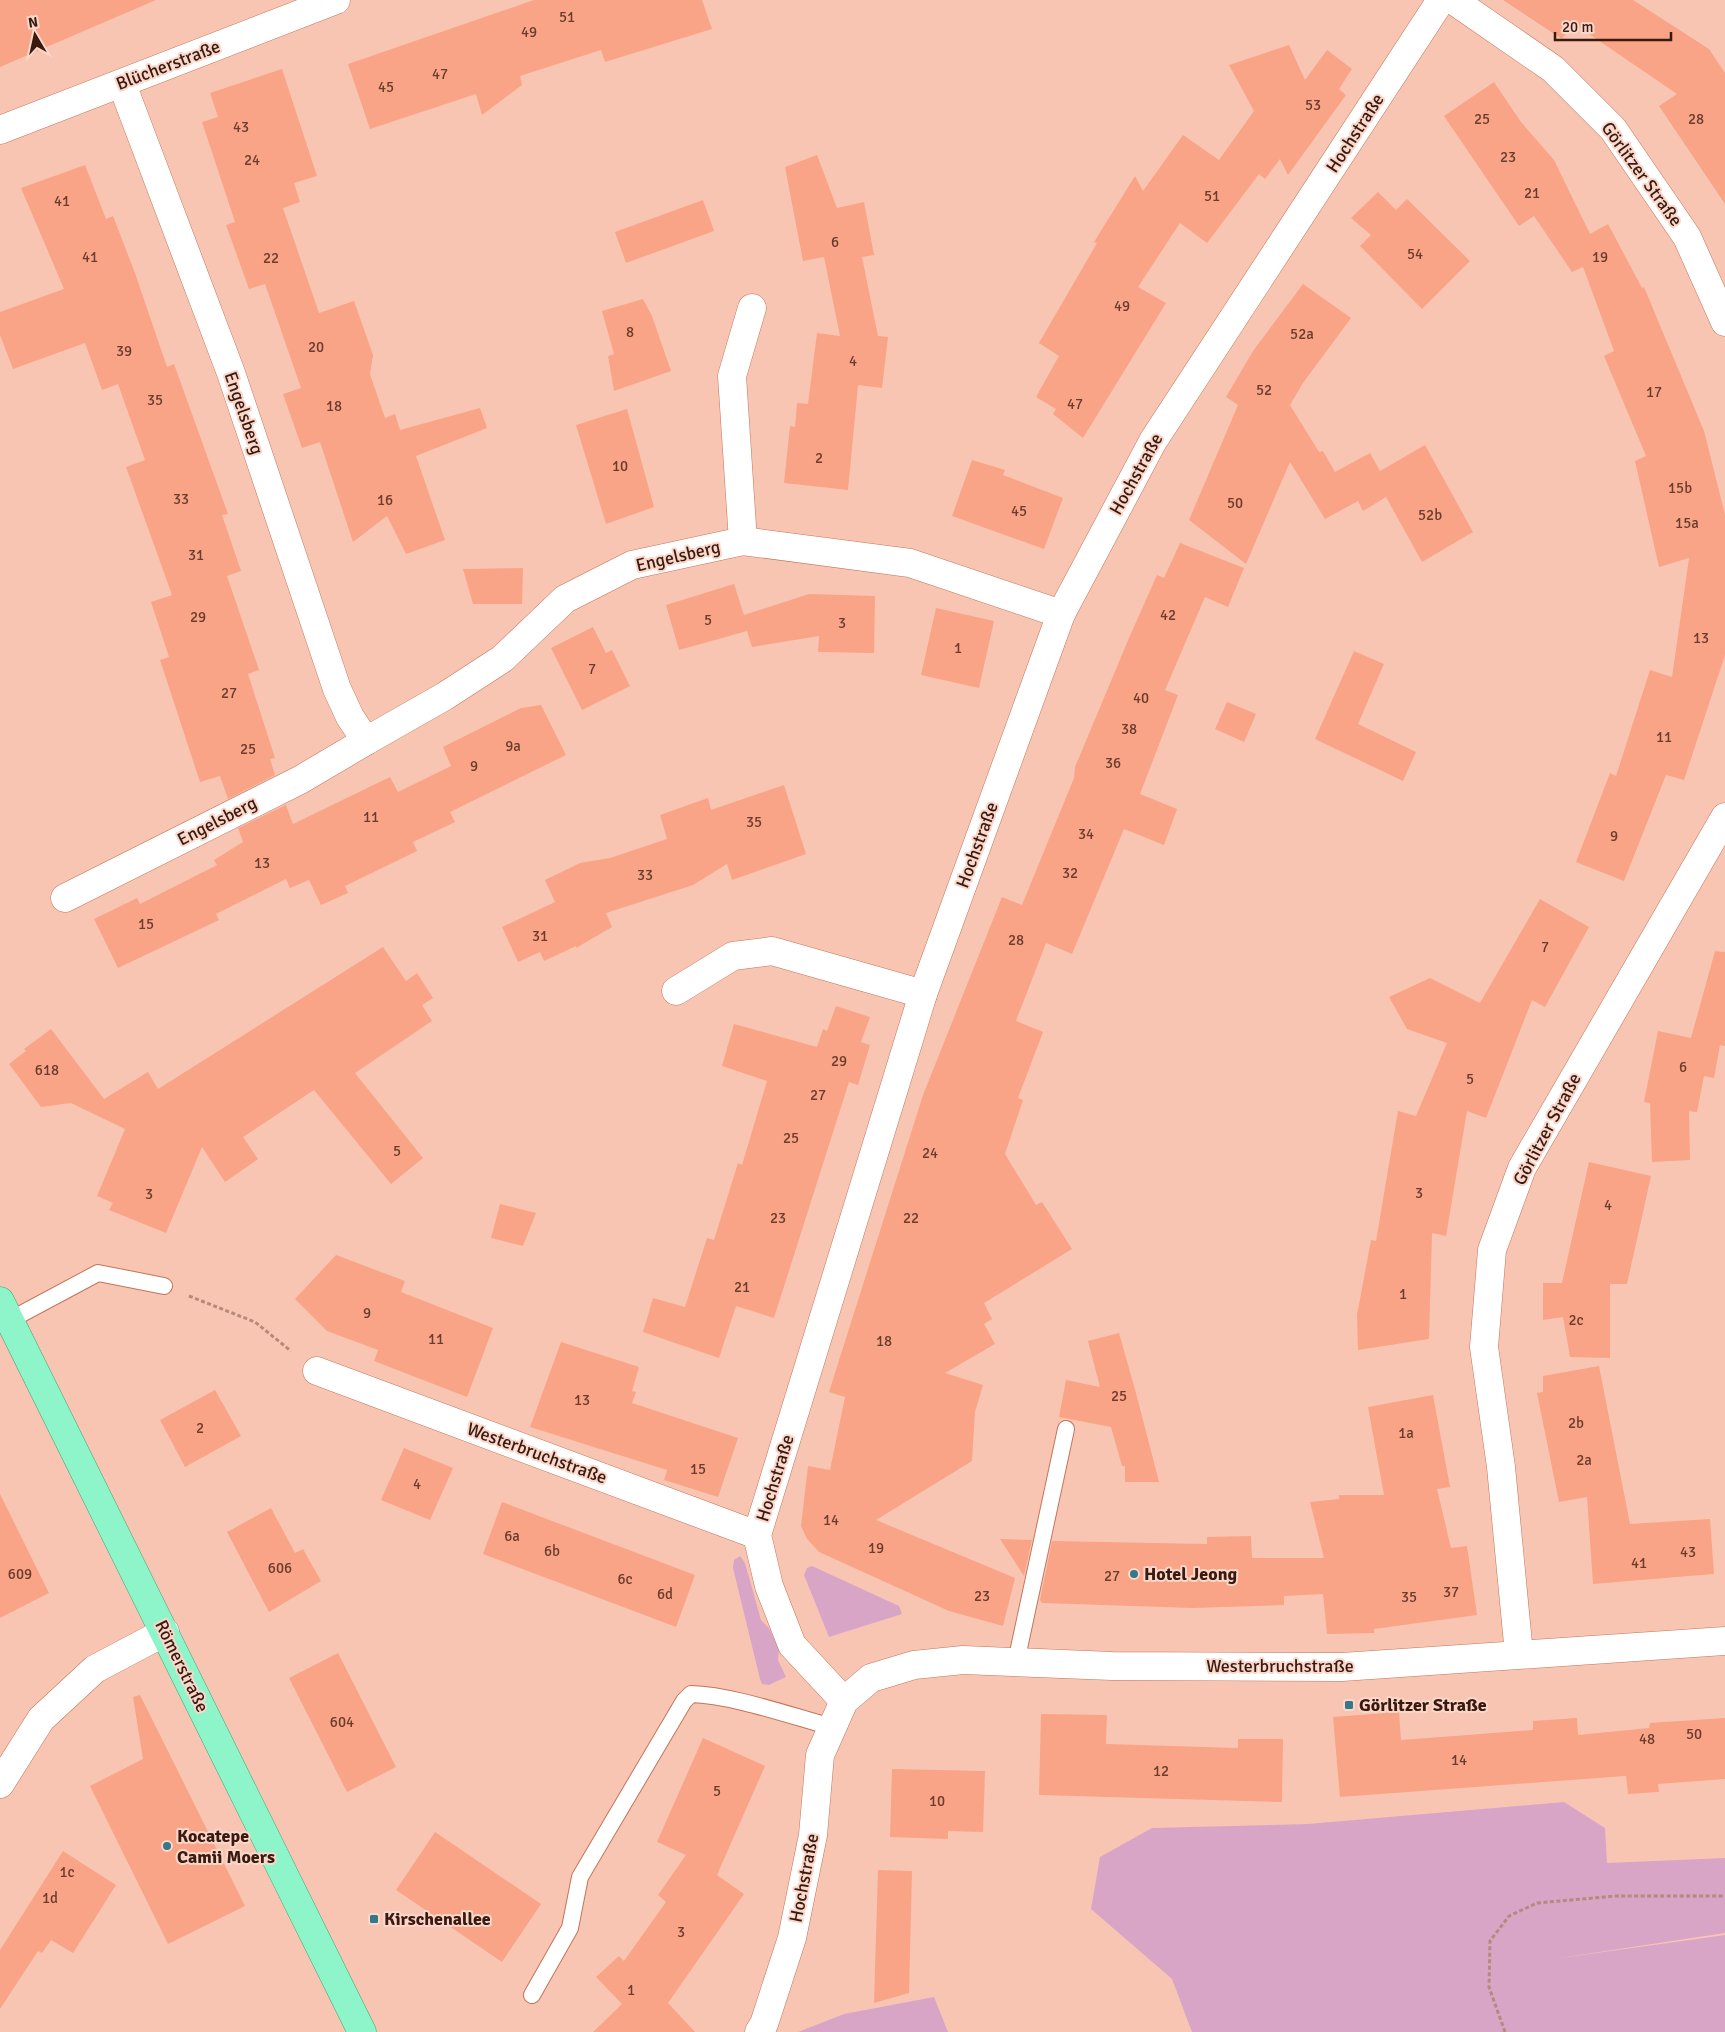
<svg xmlns="http://www.w3.org/2000/svg" width="1725" height="2032" viewBox="0 0 1725 2032" font-family="Signika,sans-serif">
<rect width="100%" height="100%" fill="#f9c5b3"/>
<!-- green -->
<g fill="#d9a5c7">
<path d="M740 1556 745 1563 761 1620 769 1628 779 1650 778 1660 786 1677 769 1685 762 1684 760 1679 733 1568 734 1560Z"/>
<path d="M812 1566 899 1606 902 1614 829 1637 804 1575 807 1568Z"/>
<path d="M1564 1802 1605 1828 1607 1863 1725 1858V1933L1553 1959 1725 1935V2032H1192L1172 1979 1091 1909 1100 1857 1152 1828 1308 1824Z"/>
<path d="M934 1997 948 2032H798L844 2014Z"/>
</g>
<!-- building -->
<g fill="#f9a486">
<path d="M0 0H156L0 67Z"/>
<path d="M534 0H702L712 29 605 62 601 50 520 76 522 85 482 115 476 94 370 129 348 64Z"/>
<path d="M1503 0H1633L1709 49 1725 73V204L1659 106 1677 94 1573 23 1562 39Z"/>
<path d="M1289 45 1305 80 1327 50 1352 69 1339 89 1346 95 1288 175 1280 159 1265 179 1259 174 1207 243 1180 223 1138 287 1166 303 1083 438 1053 414 1056 409 1036 397 1059 356 1039 343 1097 243 1094 242 1135 176 1143 191 1183 135 1219 160 1254 111 1229 65Z"/>
<path d="M282 69 317 176 294 183 300 202 283 208 319 313 354 301 373 355 370 374 385 418 395 414 400 430 480 408 487 428 416 456 445 540 406 554 387 516 353 542 320 442 302 448 283 394 301 388 265 284 249 289 226 225 235 222 202 122 218 117 210 93Z"/>
<path d="M1494 82 1521 122 1554 160 1590 234 1608 224 1642 288 1644 287 1704 431 1725 515V655L1684 780 1666 775 1624 881 1576 862 1610 773 1616 776 1650 670 1672 677 1689 558 1659 567 1635 461 1646 456 1604 356 1614 351 1583 267 1572 272 1534 216 1519 226 1444 116Z"/>
<path d="M817 155 837 208 864 202 874 255 862 257 878 336 888 337 882 388 858 385 848 490 784 483 790 426 795 427 797 403 808 404 817 333 840 336 824 257 803 261 785 167Z"/>
<path d="M85 165 106 219 113 216 135 273 167 367 174 364 228 514 222 515 241 571 227 576 259 670 248 674 275 758 270 759 275 775 228 799 220 776 200 782 160 660 169 657 151 602 172 595 126 467 145 460 118 384 102 390 85 343 13 369 0 335V312L64 289 21 188Z"/>
<path d="M1378 192 1396 210 1407 199 1470 261 1422 309 1360 246 1371 235 1351 218Z"/>
<path d="M703 200 714 231 626 263 615 232Z"/>
<path d="M1303 284 1351 318 1303 383 1290 405 1319 452 1323 451 1335 472 1370 453 1380 471 1425 445 1473 532 1422 562 1386 497 1363 511 1358 501 1325 519 1290 462 1246 564 1189 520 1238 405 1226 397 1253 351Z"/>
<path d="M643 299 652 316 671 371 614 391 608 356 614 354 602 311Z"/>
<path d="M627 409 654 507 606 524 576 425Z"/>
<path d="M972 460 1005 470 1003 475 1063 498 1044 549 952 516Z"/>
<path d="M1180 543 1244 568 1228 607 1205 597 1165 690 1178 695 1140 794 1177 809 1164 845 1124 829 1072 954 1046 943 1016 1021 1043 1032 1018 1098 1023 1100 1005 1154 1036 1205 1042 1202 1072 1249 984 1303 992 1319 984 1324 995 1344 945 1373 983 1385 975 1412 972 1461 876 1520 1015 1578 1003 1626 949 1611 819 1552 807 1539 801 1526 808 1466 830 1470 845 1397 829 1392 923 1095 1002 897 1022 905 1074 778 1075 767 1129 638 1157 575 1164 578Z"/>
<path d="M523 568 522 604H473L463 569Z"/>
<path d="M734 584 744 615 809 594 875 596 874 653 818 652 819 636 752 647 747 631 679 650 666 605Z"/>
<path d="M936 608 994 621 979 688 921 675Z"/>
<path d="M593 627 606 653 612 650 630 686 582 710 551 648Z"/>
<path d="M1354 651 1384 664 1358 724 1416 752 1403 781 1315 739Z"/>
<path d="M1227 702 1256 714 1244 742 1215 729Z"/>
<path d="M541 705 566 755 450 812 455 822 413 842 417 851 345 886 348 893 321 905 309 880 290 888 286 879 216 914 219 920 118 968 94 919 137 898 140 904 217 865 214 860 243 842 238 828 286 805 293 824 390 777 398 792 451 766 443 747 521 708Z"/>
<path d="M784 785 806 854 732 880 727 864 693 885 606 913 612 927 576 948V946L544 961 540 952 518 962 502 927 555 902 545 880 580 863 610 858 667 839 660 815 708 798 711 810Z"/>
<path d="M1540 899 1589 927 1545 1007 1532 1000 1486 1118 1467 1111 1446 1236 1432 1233 1429 1339 1358 1350 1357 1315 1371 1240 1376 1241 1398 1111 1416 1116 1447 1043 1407 1029 1389 997 1430 978 1480 1003Z"/>
<path d="M383 947 406 981 417 973 433 998 422 1005 432 1021 355 1073 423 1158 391 1184 314 1090 243 1137 258 1159 225 1182 202 1147 166 1233 109 1210 113 1203 97 1196 125 1129 71 1103 41 1107 9 1064 26 1051 24 1049 51 1029 104 1099 148 1072 158 1089Z"/>
<path d="M1715 951 1725 952V1046L1720 1045 1714 1078 1704 1076 1697 1112 1689 1111 1690 1160 1652 1162 1650 1103 1644 1102 1658 1031 1691 1038Z"/>
<path d="M836 1006 870 1017 861 1042 870 1045 858 1085 849 1082 774 1318 736 1306 719 1358 643 1332 653 1298 685 1307 707 1238 714 1240 738 1163 742 1165 767 1081 722 1066 734 1024 817 1047 823 1029 827 1031Z"/>
<path d="M1589 1162 1651 1176 1627 1284H1610V1358L1570 1357 1563 1317 1543 1320V1283H1562Z"/>
<path d="M500 1204 536 1213 523 1246 491 1238Z"/>
<path d="M336 1255 405 1281 401 1292 493 1328 467 1397 374 1361 378 1350 327 1331 295 1299Z"/>
<path d="M1119 1333 1136 1393 1159 1482H1125V1466H1122L1111 1427 1059 1417 1066 1380 1100 1387 1088 1341Z"/>
<path d="M561 1342 639 1367 632 1391 636 1392 632 1403 738 1438 718 1497 664 1480 667 1470 530 1427Z"/>
<path d="M1599 1366 1630 1524 1710 1519 1714 1574 1593 1584 1587 1497 1559 1502 1537 1393 1543 1392V1376Z"/>
<path d="M215 1390 241 1436 185 1467 160 1420Z"/>
<path d="M1433 1395 1450 1487 1437 1489 1451 1548 1467 1546 1477 1615 1374 1629V1633L1327 1634 1323 1594 1284 1596V1605L1193 1608 1042 1603 1040 1600 1052 1541 1207 1544V1537L1251 1536 1252 1558H1324L1310 1502 1339 1499V1495H1384L1368 1407Z"/>
<path d="M404 1448 453 1468 430 1520 381 1500Z"/>
<path d="M0 1494 49 1593 0 1618Z"/>
<path d="M502 1502 695 1575 676 1627 483 1554Z"/>
<path d="M271 1508 295 1553 303 1549 321 1581 269 1612 227 1532Z"/>
<path d="M1000 1539 1032 1540 1024 1576Z"/>
<path d="M338 1653 396 1767 347 1792 289 1678Z"/>
<path d="M140 1695 245 1906 168 1944 90 1786 143 1759 133 1697Z"/>
<path d="M1399 1712 1401 1740 1533 1730V1721L1577 1718 1578 1735 1649 1728 1650 1723 1725 1718V1779L1658 1784 1659 1792 1628 1794 1626 1776 1340 1797 1333 1717Z"/>
<path d="M1041 1714 1107 1715 1106 1744 1238 1748V1739H1283L1282 1802 1039 1795Z"/>
<path d="M703 1738 765 1766 717 1875 744 1894 668 2003 695 2032H593L622 2004 596 1977 619 1956 624 1961 666 1902 658 1895 686 1855 657 1842Z"/>
<path d="M892 1769 985 1771 983 1832 948 1831V1839L890 1837Z"/>
<path d="M435 1832 541 1904 502 1962 396 1890Z"/>
<path d="M63 1851 116 1885 73 1953 51 1940 42 1953 38 1951 0 2009V1950Z"/>
<path d="M878 1870 912 1871 909 1993 874 2003Z"/>
</g>
<g fill="none" stroke-linecap="round" stroke-linejoin="round">
<!-- lane casing -->
<g stroke="#c37559" stroke-width="18">
<g id="lane">
<path d="M10 1320 98 1273 164 1286"/>
<path d="M1016 1662 1066 1429"/>
<path d="M532 1995 570 1928 580 1877 684 1701 691 1694C732 1695 791 1716 832 1727"/>
</g>
</g>
<!-- street casing -->
<g stroke="#c37559" stroke-width="29">
<g id="street">
<path d="M1453 0 1553 69 1613 129 1687 237 1725 322"/>
<path d="M122 84 231 373 337 689 350 717 366 741 445 696 502 659 565 599 632 565 743 541 910 563 1061 614"/>
<path d="M0 130 336 0"/>
<path d="M743 541 732 376 752 308"/>
<path d="M65 898 300 780 366 741"/>
<path d="M676 991 733 956 772 951 923 994"/>
<path d="M317 1371 757 1535"/>
<path d="M1519 1654 1501 1467 1484 1347 1492 1250 1522 1168 1725 817"/>
<path d="M844 1701 792 1645 769 1586 757 1535 923 994 1061 614 1153 441 1441 0"/>
<path d="M0 1784 41 1719 95 1669 165 1632"/>
<path d="M759 2032 764 2024 792 1938 813 1835 820 1755 844 1701 871 1678 914 1665 963 1660 1112 1666 1342 1667 1725 1641"/>
</g>
</g>
<!-- primary casing -->
<g stroke="#40a471" stroke-width="29">
<path id="primary" d="M0 1301 362 2032"/>
</g>
<!-- path -->
<g stroke="#b6897a" stroke-width="3" stroke-dasharray="4 2.5" stroke-linecap="butt">
<path d="M189 1296 255 1322 291 1351"/>
<path d="M1505 2032 1489 1987 1490 1941 1509 1916 1537 1903 1616 1896H1725"/>
</g>
<!-- lane -->
<use href="#lane" stroke="#fff" stroke-width="16"/>
<!-- street -->
<use href="#street" stroke="#fff" stroke-width="28"/>
<!-- primary -->
<use href="#primary" stroke="#8ef5ca" stroke-width="28"/>
</g>
<!-- markers -->
<g fill="#36778a" stroke="#fad7cb" stroke-width="2">
<circle cx="1134" cy="1574" r="5"/>
<rect x="1344" y="1700" width="10" height="10" rx="2.5"/>
<circle cx="167" cy="1846" r="5"/>
<rect x="369" y="1914" width="10" height="10" rx="2.5"/>
</g>
<g text-anchor="middle" stroke-width="4" stroke-linejoin="round" paint-order="stroke">
<!-- number labels -->
<g font-size="15" fill="#6a3c2d">
<text x="567" y="22">51</text>
<text x="529" y="37">49</text>
<text x="440" y="79">47</text>
<text x="386" y="92">45</text>
<text x="1313" y="110">53</text>
<text x="1482" y="124">25</text>
<text x="1696" y="124">28</text>
<text x="241" y="132">43</text>
<text x="1508" y="162">23</text>
<text x="252" y="165">24</text>
<text x="1532" y="198">21</text>
<text x="1212" y="201">51</text>
<text x="62" y="206">41</text>
<text x="835" y="247">6</text>
<text x="1415" y="259">54</text>
<text x="90" y="262">41</text>
<text x="1600" y="262">19</text>
<text x="271" y="263">22</text>
<text x="1122" y="311">49</text>
<text x="630" y="337">8</text>
<text x="1302" y="339">52a</text>
<text x="316" y="352">20</text>
<text x="124" y="356">39</text>
<text x="853" y="366">4</text>
<text x="1264" y="395">52</text>
<text x="1654" y="397">17</text>
<text x="155" y="405">35</text>
<text x="1075" y="409">47</text>
<text x="334" y="411">18</text>
<text x="819" y="463">2</text>
<text x="620" y="471">10</text>
<text x="1680" y="493">15b</text>
<text x="181" y="504">33</text>
<text x="385" y="505">16</text>
<text x="1235" y="508">50</text>
<text x="1019" y="516">45</text>
<text x="1430" y="520">52b</text>
<text x="1687" y="528">15a</text>
<text x="196" y="560">31</text>
<text x="1168" y="620">42</text>
<text x="198" y="622">29</text>
<text x="708" y="625">5</text>
<text x="842" y="628">3</text>
<text x="1701" y="643">13</text>
<text x="958" y="653">1</text>
<text x="592" y="674">7</text>
<text x="229" y="698">27</text>
<text x="1141" y="703">40</text>
<text x="1129" y="734">38</text>
<text x="1664" y="742">11</text>
<text x="513" y="751">9a</text>
<text x="248" y="754">25</text>
<text x="1113" y="768">36</text>
<text x="474" y="771">9</text>
<text x="371" y="822">11</text>
<text x="754" y="827">35</text>
<text x="1086" y="839">34</text>
<text x="1614" y="841">9</text>
<text x="262" y="868">13</text>
<text x="1070" y="878">32</text>
<text x="645" y="880">33</text>
<text x="146" y="929">15</text>
<text x="540" y="941">31</text>
<text x="1016" y="945">28</text>
<text x="1545" y="952">7</text>
<text x="839" y="1066">29</text>
<text x="1683" y="1072">6</text>
<text x="47" y="1075">618</text>
<text x="1470" y="1084">5</text>
<text x="818" y="1100">27</text>
<text x="791" y="1143">25</text>
<text x="397" y="1156">5</text>
<text x="930" y="1158">24</text>
<text x="1419" y="1198">3</text>
<text x="149" y="1199">3</text>
<text x="1608" y="1210">4</text>
<text x="778" y="1223">23</text>
<text x="911" y="1223">22</text>
<text x="742" y="1292">21</text>
<text x="1403" y="1299">1</text>
<text x="367" y="1318">9</text>
<text x="1576" y="1325">2c</text>
<text x="436" y="1344">11</text>
<text x="884" y="1346">18</text>
<text x="1119" y="1401">25</text>
<text x="582" y="1405">13</text>
<text x="1576" y="1428">2b</text>
<text x="200" y="1433">2</text>
<text x="1406" y="1438">1a</text>
<text x="1584" y="1465">2a</text>
<text x="698" y="1474">15</text>
<text x="417" y="1489">4</text>
<text x="831" y="1525">14</text>
<text x="512" y="1541">6a</text>
<text x="876" y="1553">19</text>
<text x="552" y="1556">6b</text>
<text x="1688" y="1557">43</text>
<text x="1639" y="1568">41</text>
<text x="280" y="1573">606</text>
<text x="20" y="1579">609</text>
<text x="1112" y="1581">27</text>
<text x="625" y="1584">6c</text>
<text x="1451" y="1597">37</text>
<text x="665" y="1599">6d</text>
<text x="982" y="1601">23</text>
<text x="1409" y="1602">35</text>
<text x="342" y="1727">604</text>
<text x="1694" y="1739">50</text>
<text x="1647" y="1744">48</text>
<text x="1459" y="1765">14</text>
<text x="1161" y="1776">12</text>
<text x="717" y="1796">5</text>
<text x="937" y="1806">10</text>
<text x="67" y="1877">1c</text>
<text x="50" y="1903">1d</text>
<text x="681" y="1937">3</text>
<text x="631" y="1995">1</text>
</g>
<!-- street labels -->
<g font-size="18" fill="#3a1a0f" stroke="#fad7cb">
<text transform="translate(168 65) rotate(-21)" y="6">Blücherstraße</text>
<text transform="translate(1355 133) rotate(-57)" y="6">Hochstraße</text>
<text transform="translate(1642 174) rotate(54)" y="6">Görlitzer Straße</text>
<text transform="translate(244 413) rotate(71)" y="6">Engelsberg</text>
<text transform="translate(1136 474) rotate(-61)" y="6">Hochstraße</text>
<text transform="translate(678 556) rotate(-13)" y="6">Engelsberg</text>
<text transform="translate(217 821) rotate(-27)" y="6">Engelsberg</text>
<text transform="translate(977 845) rotate(-70)" y="6">Hochstraße</text>
<text transform="translate(1547 1129) rotate(-62)" y="6">Görlitzer Straße</text>
<text transform="translate(537 1453) rotate(20)" y="6">Westerbruchstraße</text>
<text transform="translate(775 1478) rotate(-73)" y="6">Hochstraße</text>
<text transform="translate(182 1666) rotate(64)" y="6">Römerstraße</text>
<text x="1280" y="1672">Westerbruchstraße</text>
<text transform="translate(804 1878) rotate(-79)" y="6">Hochstraße</text>
</g>
<!-- poi labels -->
<g font-size="18" font-weight="bold" fill="#3a1a0f" stroke="#fad7cb" text-anchor="start">
<text x="1144" y="1580">Hotel Jeong</text>
<text x="1359" y="1711">Görlitzer Straße</text>
<text x="177" y="1842">Kocatepe<tspan x="177" dy="21">Camii Moers</tspan></text>
<text x="384" y="1925">Kirschenallee</text>
</g>
</g>
<!-- north arrow -->
<g transform="translate(35 35) rotate(351)" stroke="#fad7cb" stroke-width="4" paint-order="stroke">
<path d="M0-4L9 19L0 12L-9 19Z" fill="#3a1a0f"/>
<text y="-8" font-size="14" font-weight="bold" text-anchor="middle" fill="#3a1a0f">N</text>
</g>
<!-- scale -->
<path d="M1555 32v8h116v-8" fill="none" stroke="#3a1a0f" stroke-width="2.5"/>
<text x="1562" y="32" font-size="15" fill="#3a1a0f" stroke="#fad7cb" stroke-width="4" paint-order="stroke">20 m</text>
</svg>
